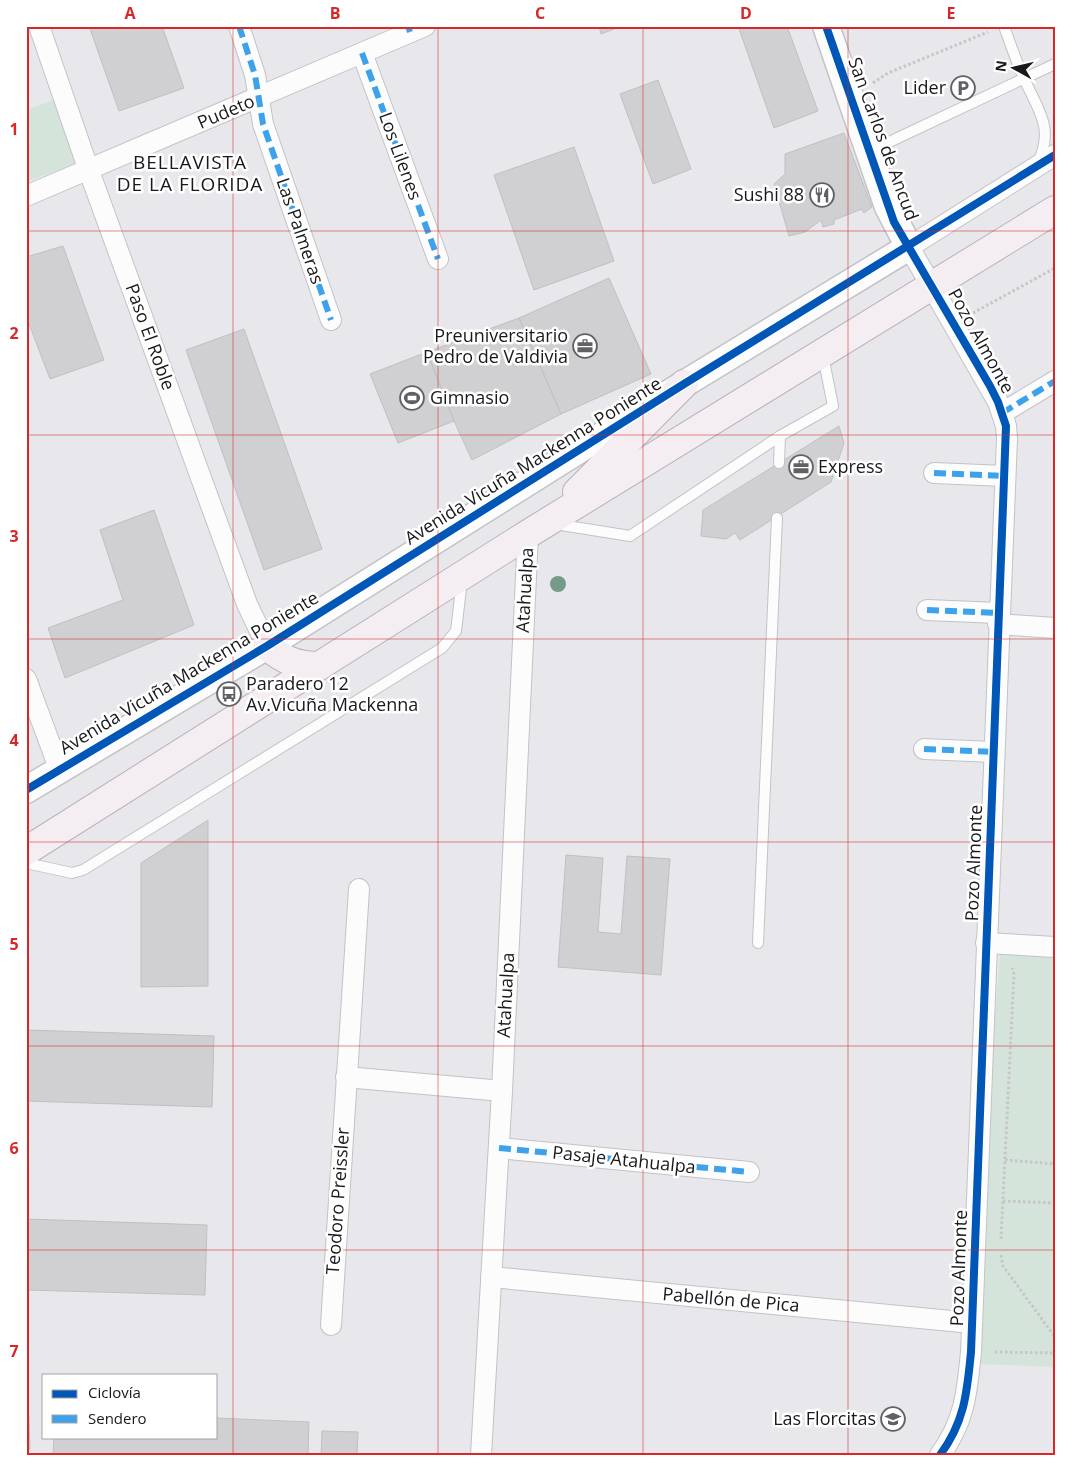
<svg xmlns="http://www.w3.org/2000/svg" width="1081" height="1481" viewBox="0 0 1081 1481" font-family="'Open Sans',sans-serif">
<rect width="100%" height="100%" fill="#e8e8ec"/>
<!-- green -->
<g fill="#d4e4db">
<path d="M53 100 77 163 26 182V110Z"/>
<path d="M1000 954 1055 955V1367L977 1364 991 1065Z"/>
</g>
<!-- building -->
<g fill="#d0cfd1" stroke="#c0bfc2">
<path d="M89 26H162L184 88 119 111Z"/>
<path d="M599 26H622L601 34Z"/>
<path d="M738 26H787L818 111 774 128Z"/>
<path d="M658 80 691 169 653 184 620 94Z"/>
<path d="M844 133 872 207 864 213 862 209 834 220V224L823 227 821 220 805 232 789 236 774 184 785 174V154Z"/>
<path d="M574 147 614 261 534 290 494 175Z"/>
<path d="M63 246 104 360 50 379 26 316V257Z"/>
<path d="M609 278 651 374 561 414 519 318Z"/>
<path d="M519 318 561 414 472 460 454 421 427 352Z"/>
<path d="M244 329 322 549 264 570 186 350Z"/>
<path d="M427 352 454 421 398 443 370 374Z"/>
<path d="M839 426 844 443 831 482 740 540 735 533 726 539 701 536 703 510Z"/>
<path d="M154 510 194 625 65 678 48 628 123 600 100 530Z"/>
<path d="M208 820V986L141 987V863Z"/>
<path d="M566 855 603 858 598 932 621 934 627 856 670 859 661 975 558 967Z"/>
<path d="M26 1030 214 1036 212 1107 26 1101Z"/>
<path d="M26 1219 207 1225 205 1295 26 1290Z"/>
<path d="M26 1416H29L30 1449 26 1450Z"/>
<path d="M216 1418 309 1422 308 1455H53L54 1437H216Z"/>
<path d="M322 1431 358 1432 357 1455H321Z"/>
</g>
<g fill="none" stroke-linecap="round" stroke-linejoin="round">
<!-- service casing -->
<g stroke="#c3c3c6" stroke-width="12">
<g id="service">
<path d="M1004 26C1010 43 1016 61 1024 78 1037 109 1055 127 1038 162"/>
<path d="M870 151 1055 64"/>
<path d="M779 463 780 436"/>
<path d="M555 524 630 536 780 436 833 406 823 356"/>
<path d="M26 863 72 873 83 870 442 648 456 631 462 580"/>
<path d="M758 943 777 518"/>
</g>
</g>
<!-- minor casing -->
<g stroke="#c3c3c6" stroke-width="22">
<g id="minor">
<path d="M39 26 89 171 247 604 267 646"/>
<path d="M239 26 255 75 263 124 331 320"/>
<path d="M362 53 438 259"/>
<path d="M26 196 425 26"/>
<path d="M1002 413 1055 381"/>
<path d="M934 473 1005 476"/>
<path d="M927 610 999 613"/>
<path d="M998 624 1055 628"/>
<path d="M26 679 59 768"/>
<path d="M924 749 993 752"/>
<path d="M986 943 1055 947"/>
<path d="M346 1077 502 1091"/>
<path d="M499 1148 749 1172"/>
<path d="M491 1277 972 1323"/>
<path d="M331 1325 359 889"/>
<path d="M481 1455 502 1091 528 534"/>
<path d="M940 1455C965 1421 967 1392 971 1352L1007 438 1006 426 998 402 909 247 1055 155"/>
</g>
</g>
<!-- tertiary casing -->
<g stroke="#c3c3c6" stroke-width="29">
<path id="tertiary" d="M26 790 267 646 684 384 909 247 888 207 826 26"/>
</g>
<!-- primary casing -->
<g stroke="#bbb0ba" stroke-width="30">
<g id="primary">
<path d="M577 492 684 384"/>
<path d="M267 646C283 660 297 666 319 666"/>
<path d="M26 851 528 534 1055 210"/>
</g>
</g>
<!-- path -->
<g stroke="#c6c6c7" stroke-width="3" stroke-dasharray="2.5 2.5" stroke-linecap="butt">
<path d="M873 83 888 73 988 32"/>
<path d="M973 313 1055 268"/>
<path d="M1005 1160 1055 1164"/>
<path d="M1003 1201 1055 1203"/>
<path d="M1001 1239 1014 974 1012 968"/>
<path d="M1001 1255 1003 1266 1055 1337"/>
<path d="M995 1352 1055 1353"/>
</g>
<!-- service -->
<use href="#service" stroke="#fcfcfc" stroke-width="10"/>
<!-- minor -->
<use href="#minor" stroke="#fcfcfc" stroke-width="20"/>
<!-- tertiary -->
<use href="#tertiary" stroke="#fcfcfc" stroke-width="26"/>
<!-- primary -->
<use href="#primary" stroke="#f4edf2" stroke-width="28"/>
<!-- quiet -->
<g stroke="#3da2ea" stroke-width="6" stroke-dasharray="12 6" stroke-linecap="butt">
<path d="M239 26 255 75 263 124 331 320"/>
<path d="M408 26 410 32"/>
<path d="M362 53 438 259"/>
<path d="M1002 413 1055 381"/>
<path d="M934 473 1005 476"/>
<path d="M927 610 999 613"/>
<path d="M924 749 993 752"/>
<path d="M499 1148 749 1172"/>
</g>
<!-- cycleway casing -->
<g stroke="#fff" stroke-width="11">
<g id="cycleway">
<path d="M826 26 894 222 990 386 998 402 1006 426 971 1352C967 1392 965 1421 940 1455"/>
<path d="M26 790 267 646 684 384 1055 155"/>
</g>
</g>
<!-- cycleway -->
<use href="#cycleway" stroke="#0057b8" stroke-width="8"/>
</g>
<!-- trees -->
<circle fill="#749a88" cx="558" cy="584" r="8"/>
<!-- grid -->
<path fill="none" stroke="#d62828" stroke-width="1" stroke-opacity="0.55" d="M233 26V1455M438 26V1455M643 26V1455M848 26V1455M26 231H1055M26 435H1055M26 639H1055M26 842H1055M26 1046H1055M26 1250H1055"/>
<!-- icons -->
<defs>
<g id="parking-ring" transform="scale(1.25)"><circle r="9.5" fill="#fff" stroke="#616165" stroke-width="1.5"/><path d="M-3.5-5.5H1a3.5 3.5 0 0 1 0 7H-1V5.5H-3.5ZM-1-3.4V-.6H.8a1.4 1.4 0 0 0 0-2.8Z" fill="#616165"/></g>
<g id="restaurant-ring" transform="scale(1.25)"><circle r="9.5" fill="#fff" stroke="#616165" stroke-width="1.5"/><path d="M-5-6h1v4h1v-4h1v4h1v-4h1v5L-1.5 .5V6h-2V.5L-5-1ZM5-6V6H3V1.5H1.5Q1.5-4 5-6Z" fill="#616165"/></g>
<g id="office-ring" transform="scale(1.25)"><circle r="9.5" fill="#fff" stroke="#616165" stroke-width="1.5"/><path d="M-6-3h4V-5.5h4V-3h4V5H-6ZM-1-4.5V-3h2v-1.5ZM-6 0V1H6V0Z" fill="#616165"/></g>
<g id="stadium-ring" transform="scale(1.25)"><circle r="9.5" fill="#fff" stroke="#616165" stroke-width="1.5"/><path d="M0-5a6.5 5 0 1 0 0 10a6.5 5 0 1 0 0-10ZM-3.5-1.8h7v3.6h-7Z" fill="#616165"/></g>
<g id="bus-ring" transform="scale(1.25)"><circle r="9.5" fill="#fff" stroke="#616165" stroke-width="1.5"/><path d="M-5-6H5V4H4V6H2V4H-2V6H-4V4H-5ZM-3.5-4V0h7V-4ZM-3.5 1.2v1.5H-2V1.2ZM2 1.2v1.5H3.5V1.2Z" fill="#616165"/></g>
<g id="school-ring" transform="scale(1.25)"><circle r="9.5" fill="#fff" stroke="#616165" stroke-width="1.5"/><path d="M0-5L7-2L0 1L-7-2ZM-4 1L0 2.5L4 1V4Q0 6-4 4Z" fill="#616165"/></g>
</defs>
<g fill-rule="evenodd">
<use href="#parking-ring" x="963" y="88"/>
<use href="#restaurant-ring" x="822" y="195"/>
<use href="#office-ring" x="585" y="346"/>
<use href="#stadium-ring" x="412" y="398"/>
<use href="#office-ring" x="801" y="467"/>
<use href="#bus-ring" x="229" y="694"/>
<use href="#school-ring" x="893" y="1419"/>
</g>
<g text-anchor="middle" stroke-width="5" stroke-linejoin="round" paint-order="stroke">
<!-- poi labels -->
<g font-size="18" fill="#19191c" stroke="#fff" text-anchor="end">
<text x="946" y="94">Lider</text>
<text x="804" y="201">Sushi 88</text>
<text x="568" y="342">Preuniversitario<tspan x="568" dy="21">Pedro de Valdivia</tspan></text>
<text x="430" y="404" text-anchor="start">Gimnasio</text>
<text x="818" y="473" text-anchor="start">Express</text>
<text x="246" y="690" text-anchor="start">Paradero 12<tspan x="246" dy="21">Av.Vicuña Mackenna</tspan></text>
<text x="876" y="1425">Las Florcitas</text>
</g>
<!-- street labels -->
<g font-size="18" fill="#19191c" stroke="#fff">
<text transform="translate(226 112) rotate(-23)" y="6">Pudeto</text>
<text transform="translate(883 139) rotate(70)" y="6">San Carlos de Ancud</text>
<text transform="translate(400 156) rotate(70)" y="6">Los Lilenes</text>
<text transform="translate(300 231) rotate(71)" y="6">Las Palmeras</text>
<text transform="translate(150 337) rotate(70)" y="6">Paso El Roble</text>
<text transform="translate(981 341) rotate(61)" y="6">Pozo Almonte</text>
<text transform="translate(533 461) rotate(-32)" y="6">Avenida Vicuña Mackenna Poniente</text>
<text transform="translate(525 590) rotate(-87)" y="6">Atahualpa</text>
<text transform="translate(189 673) rotate(-31)" y="6">Avenida Vicuña Mackenna Poniente</text>
<text transform="translate(974 863) rotate(-88)" y="6">Pozo Almonte</text>
<text transform="translate(506 995) rotate(-87)" y="6">Atahualpa</text>
<text transform="translate(624 1160) rotate(6)" y="6">Pasaje Atahualpa</text>
<text transform="translate(338 1201) rotate(-86)" y="6">Teodoro Preissler</text>
<text transform="translate(959 1268) rotate(-88)" y="6">Pozo Almonte</text>
<text transform="translate(731 1300) rotate(5)" y="6">Pabellón de Pica</text>
</g>
<!-- neighbourhood labels -->
<g font-size="19" letter-spacing="1" fill="#19191c" stroke="#fff">
<text x="190" y="169">BELLAVISTA<tspan x="190" dy="22">DE LA FLORIDA</tspan></text>
</g>
</g>
<!-- border -->
<rect width="1081" height="1481" fill="none" stroke="#ffffff" stroke-width="55"/>
<!-- legend -->
<rect x="42" y="1374" width="175" height="65" fill="#ffffff" stroke="#a3a3a4"/>
<rect x="52" y="1390" width="25" height="8" fill="#0057b8" stroke="#a3a3a4"/>
<text x="88" y="1398" font-size="15" fill="#19191c">Ciclovía</text>
<rect x="52" y="1415" width="25" height="8" fill="#3da2ea" stroke="#a3a3a4"/>
<text x="88" y="1424" font-size="15" fill="#19191c">Sendero</text>
<!-- north arrow -->
<g transform="translate(1014 68) rotate(278)" stroke="#ffffff" stroke-width="4" paint-order="stroke">
<path d="M0-4L9 19L0 12L-9 19Z" fill="#19191c"/>
<text y="-8" font-size="14" font-weight="bold" text-anchor="middle" fill="#19191c">N</text>
</g>
<rect x="28" y="28" width="1026" height="1426" fill="none" stroke="#d62828" stroke-width="2"/>
<g font-size="16" text-anchor="middle" font-weight="bold" fill="#d62828">
<text x="130" y="19">A</text>
<text x="335" y="19">B</text>
<text x="540" y="19">C</text>
<text x="746" y="19">D</text>
<text x="951" y="19">E</text>
<text x="14" y="135">1</text>
<text x="14" y="339">2</text>
<text x="14" y="542">3</text>
<text x="14" y="746">4</text>
<text x="14" y="950">5</text>
<text x="14" y="1154">6</text>
<text x="14" y="1357">7</text>
</g>
</svg>
